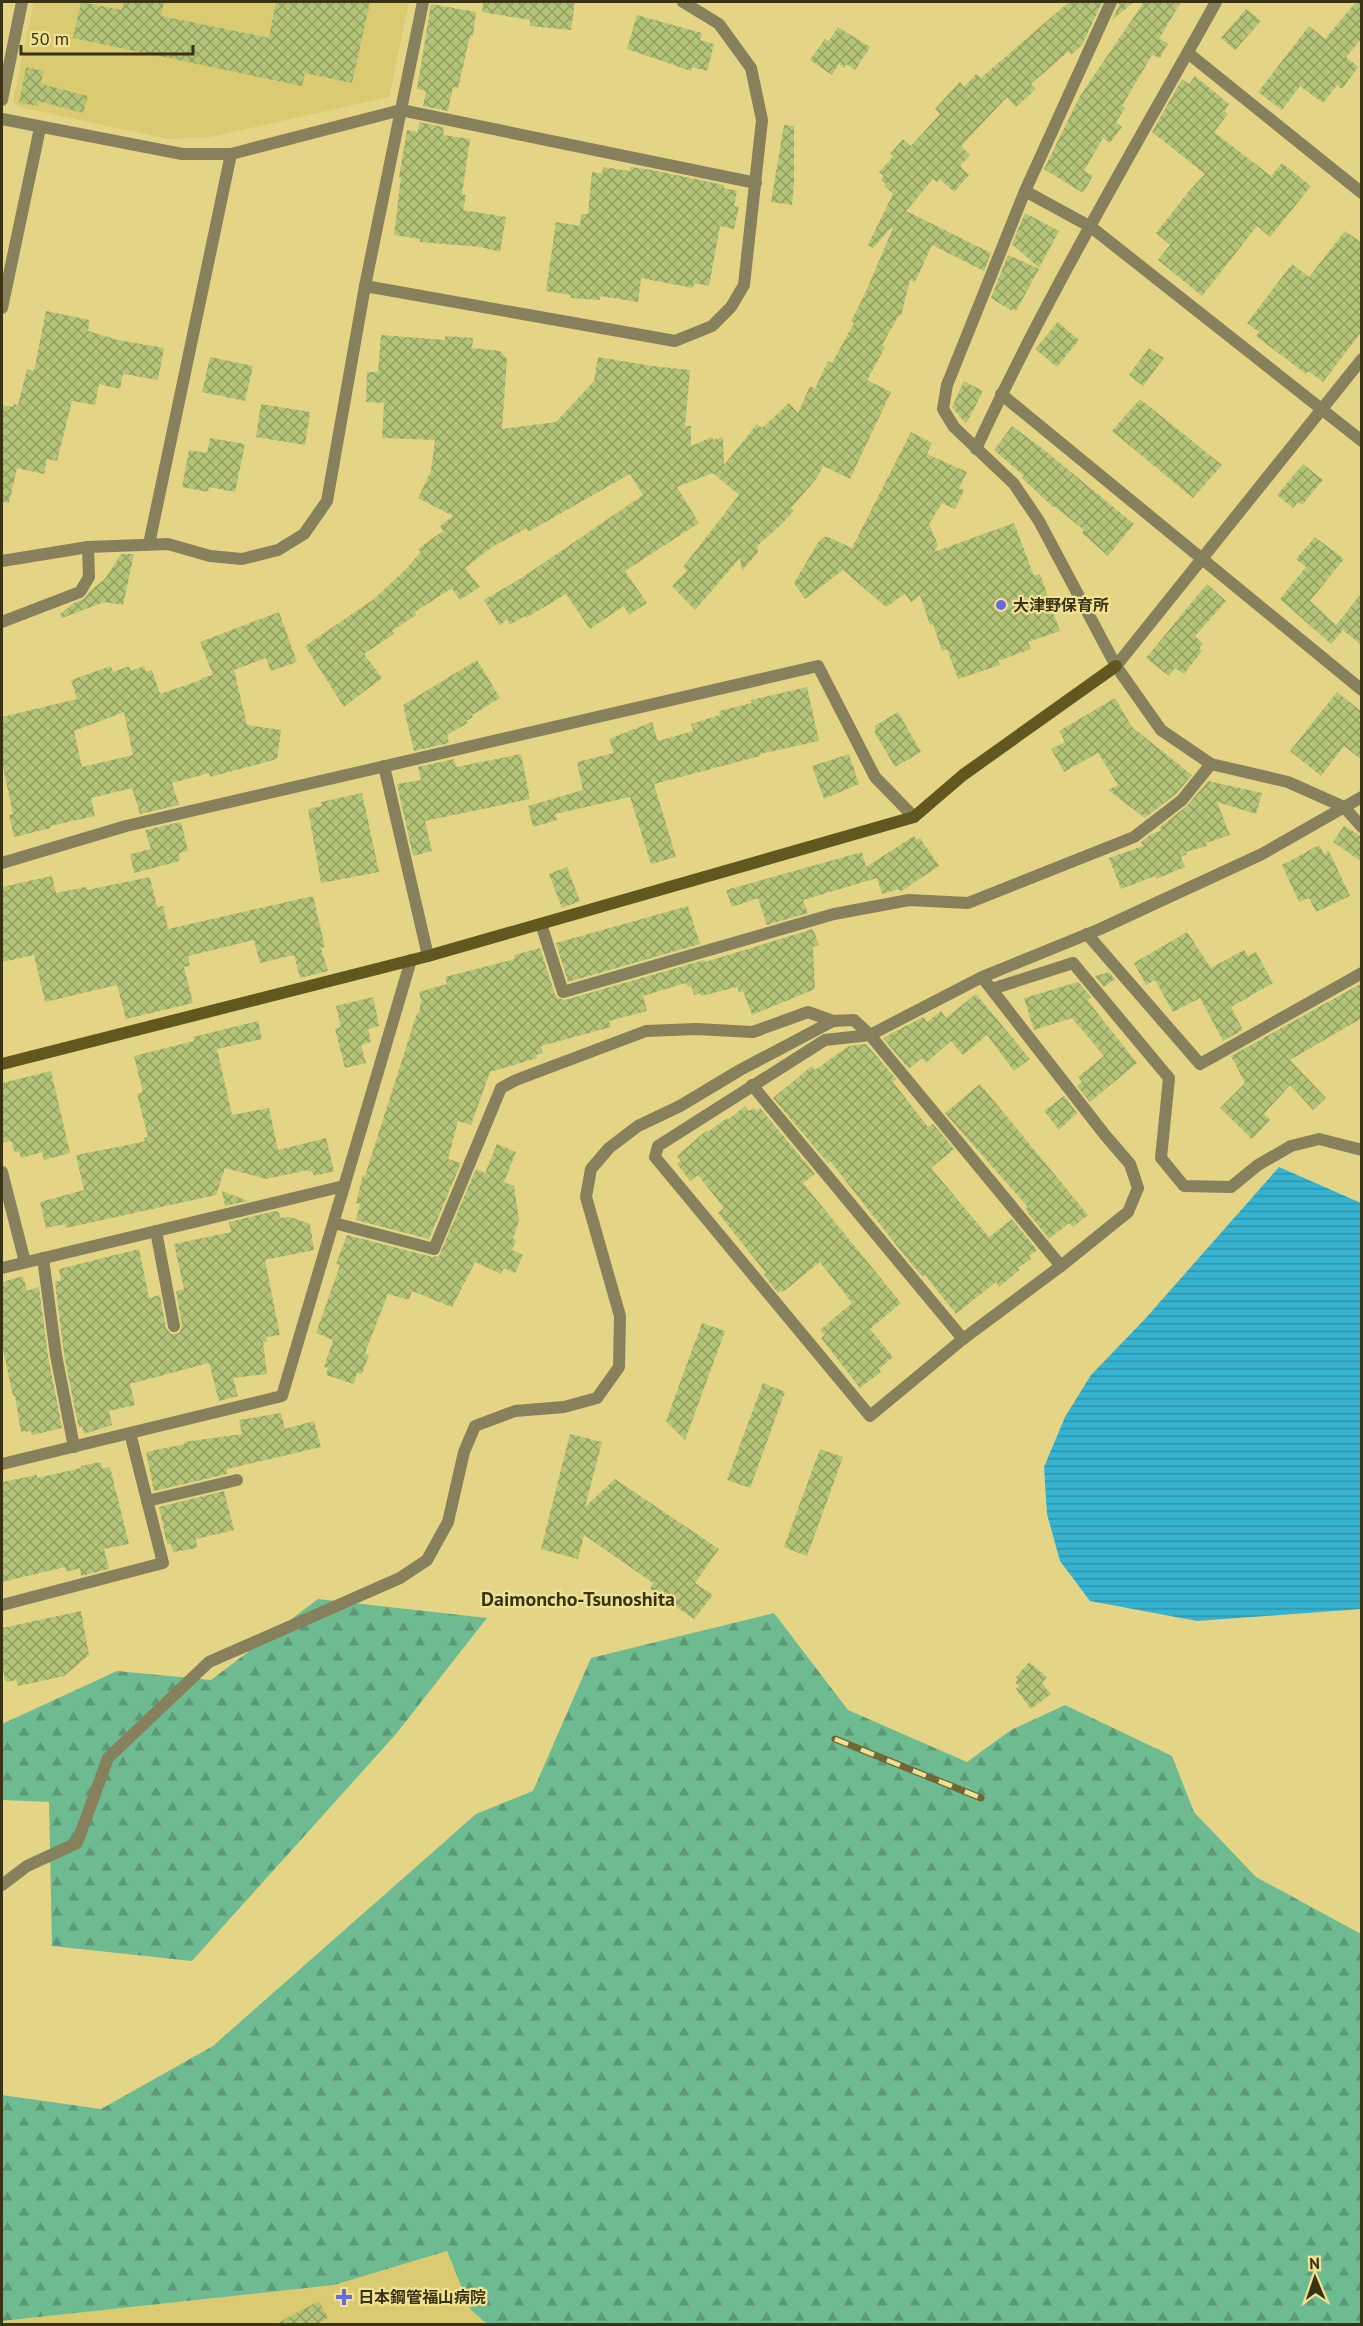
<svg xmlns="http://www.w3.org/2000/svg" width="1363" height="2326" viewBox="0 0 1363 2326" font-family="'PT Sans','Noto Sans JP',sans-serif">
<defs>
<pattern id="forest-firs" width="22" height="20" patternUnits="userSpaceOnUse" patternTransform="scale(1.5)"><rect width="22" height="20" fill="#6fbb91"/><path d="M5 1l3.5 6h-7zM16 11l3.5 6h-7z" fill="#5c9975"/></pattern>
<pattern id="water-rules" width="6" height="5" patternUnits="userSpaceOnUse" patternTransform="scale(1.5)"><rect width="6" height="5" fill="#37b3d2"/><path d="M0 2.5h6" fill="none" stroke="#2f92a9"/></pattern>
<pattern id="building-cross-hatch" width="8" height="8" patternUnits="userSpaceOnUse" patternTransform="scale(1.5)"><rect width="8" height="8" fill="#b3c378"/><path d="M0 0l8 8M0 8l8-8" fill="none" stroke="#939f61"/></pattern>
</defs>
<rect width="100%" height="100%" fill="#e4d586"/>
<!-- built -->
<g fill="#daca72">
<path d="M34 2H409L389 97 210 137 168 139 19 107 13 101Z"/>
<path d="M447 2251 471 2310 487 2324H2V2321L334 2285Z"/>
</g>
<!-- forest -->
<g fill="url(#forest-firs)">
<path d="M318 1599 487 1618 396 1734 192 1961 52 1946 49 1802 2 1800V1724L117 1671 211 1680Z"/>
<path d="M774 1613 848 1710 967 1762 1011 1730 1065 1705 1172 1756 1194 1812 1256 1877 1361 1934V2324H487L471 2310 447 2251 334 2285 2 2321V2095L101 2109 213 2046 476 1814 533 1791 591 1658Z"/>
</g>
<!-- water -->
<path fill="url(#water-rules)" d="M1279 1167 1361 1203V1609L1197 1621 1090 1601 1060 1561 1047 1514 1044 1467 1065 1417 1091 1375 1145 1319Z"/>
<!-- building -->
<g fill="url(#building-cross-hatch)" fill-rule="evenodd">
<path d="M81 2 122 10 124 2H164L161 16 269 38 276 2H370L352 83 305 73 302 86 73 38Z"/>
<path d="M483 2H575L571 30 530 26V20L482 12Z"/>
<path d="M1069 2H1102L1082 45 1071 55 1069 51 1031 84 1036 89 1016 107 1007 97 961 146 970 155 960 166 969 175 954 192 940 179 937 182 933 179 906 211 991 253 984 271 932 245 915 282 910 280 901 316 899 315 882 345 885 347 867 380 891 392 850 479 823 466 817 478 791 508 794 510 783 523 757 546 758 552 742 571 740 558 695 610 672 586 687 571 683 567 739 495 713 473 677 487 699 523 625 571 647 603 629 615 624 606 590 629 566 594 526 618 525 616 510 625 507 619 500 626 484 600 523 577 643 495 630 474 528 532 527 528 492 547 465 568 480 587 460 600 452 589 449 590 415 612 416 615 392 631 394 634 364 654 382 678 344 707 305 646 374 599 406 569 421 552 418 549 443 531 440 526 453 516 418 498 431 471 435 440 382 438 384 403 366 402 367 372H378L381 335 445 340V336L473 338 472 348 500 351 507 359 502 429 556 422 594 381 598 357 652 366 690 370 685 426H691V446L712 437 713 440 723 437 724 465 757 424 762 428 789 403 798 413 810 386 815 389 828 361 832 363 854 323 851 321 864 296 893 228H891L873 248 868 245 893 194 884 186 886 184 881 180 884 176 879 172 893 157 890 154 903 139 911 146 940 114 935 109 960 82 964 87 976 74 981 78Z"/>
<path d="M1119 2H1134L1112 20 1119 5Z"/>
<path d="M1144 2H1181L1159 39 1168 43 1160 58 1152 55 1122 106 1125 108 1116 122 1122 127 1110 143 1103 138 1084 171 1093 176 1083 193 1044 169 1080 96Z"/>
<path d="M1356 2H1362V38L1346 57 1358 67 1342 89 1337 85 1323 103 1300 86 1282 110 1258 92 1309 26 1325 39Z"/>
<path d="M431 4 476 12 473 36H470L458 88 453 87 448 111 423 106 426 91 417 89Z"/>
<path d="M1246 9 1261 21 1235 50 1221 38Z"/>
<path d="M637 15 702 33 700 40 714 44 707 71 692 67 691 71 627 49Z"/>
<path d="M838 27 870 47 855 70 846 64 844 68 839 64 832 75 810 60 825 39 829 41Z"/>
<path d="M26 67 43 71 41 84 88 96 83 113 38 101V106L19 103Z"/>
<path d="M1195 76 1229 104 1224 111 1228 114 1214 132 1271 176 1282 163 1311 186 1270 237 1257 226 1202 296 1158 260 1170 245 1156 233 1190 190 1205 174 1152 132 1182 79 1189 84Z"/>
<path d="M419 122 444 127 443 135 470 139 462 194 466 195 463 210 506 217 500 252 481 247 420 242V239L394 235 401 177H399L407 130 418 132Z"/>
<path d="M784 125 794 126V183L792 205 771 202Z"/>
<path d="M603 167 630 171V167L652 170 724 185V188L737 191 734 206 739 207 734 229 720 226 709 286 694 283 693 288 641 278 638 302 600 296V300L570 298 571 295 546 291 556 222 580 226 581 214H588L592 172 602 174Z"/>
<path d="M1025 213 1059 231 1039 268 1012 244Z"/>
<path d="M1345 231 1362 243V331L1323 382 1308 371 1306 374 1256 336 1259 332 1247 323 1292 264 1309 277Z"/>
<path d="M1008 255 1039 269 1016 311 1012 309V311L991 298Z"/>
<path d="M46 311 90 320 88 331 118 340 164 348 158 380 123 374 120 389 99 384 95 405 72 401 57 461 47 459 44 474 17 468 9 503 2 502V405L13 407 14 404 18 405 27 369 34 371Z"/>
<path d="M1058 322 1079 340 1057 367 1035 349Z"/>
<path d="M1149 348 1164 358 1143 386 1129 375Z"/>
<path d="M210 357 253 366 245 401 202 392Z"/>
<path d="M964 381 983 391 966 424 952 407Z"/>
<path d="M1140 399 1222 465 1193 498 1112 431Z"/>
<path d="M261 404 310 412 305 445 256 437Z"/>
<path d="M1012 426 1043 449 1134 524 1108 556 1082 533 1084 530 1054 506 1053 507 1022 478 1024 476 994 450Z"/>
<path d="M911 432 932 443 927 454 967 472 959 488 964 490 955 509 942 503 929 524 938 545 934 552 1014 523 1034 576 1040 574 1060 631 1028 642 1031 649 998 661 1000 665 958 679 947 649 942 651 933 624 930 625 920 595 911 602 905 594 886 607 843 570 805 599 794 583 819 541 826 536 852 548Z"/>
<path d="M210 438 245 444 235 492 209 487 208 492 182 487 189 450 207 453Z"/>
<path d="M1303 464 1323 480 1302 505 1298 502 1293 508 1277 495Z"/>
<path d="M1315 537 1344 559 1310 601 1336 625 1362 593V646L1343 630 1331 644 1280 599 1306 567 1296 559Z"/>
<path d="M121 554H134L123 605 104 602 62 618 60 614 74 603 84 599 91 590 105 579Z"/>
<path d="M1207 584 1226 601 1195 636 1203 643 1199 649 1202 651 1184 674 1175 668 1169 676 1146 658Z"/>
<path d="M279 612 297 662 271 671 266 658 234 670 247 725 281 730 277 759 210 777 209 773 172 783 179 805 140 814 132 788 91 798 95 816 50 826 51 828 14 837 9 815 13 814 2 762V717L77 699 71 680 111 666 113 672 129 666 131 671 144 666 146 672 152 670 160 694 201 680V678L213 675 200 642ZM124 712 133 755 82 767 74 731Z"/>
<path d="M477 660 500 698 472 715 473 717 466 721 468 723 447 735 449 743 414 751 403 705Z"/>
<path d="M807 687 819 741 760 754V756L654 784 676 857 651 864 630 797 555 814 557 820 533 827 528 806 583 790 577 762 614 753 609 739 652 722 658 741 693 731 691 724 720 715 719 711 752 703 751 700Z"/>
<path d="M1337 692 1362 712V760L1344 746 1321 776 1290 751Z"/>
<path d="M1115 698 1132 727 1192 775 1176 794 1145 818 1108 790 1118 785 1098 753 1064 772 1051 749 1065 742 1059 731Z"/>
<path d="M898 712 921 752 895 767 875 733V726Z"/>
<path d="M521 754 530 799 425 821 432 851 413 856 397 784 421 780 418 767 454 759 456 767Z"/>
<path d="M849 754 859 784 824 799 812 766Z"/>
<path d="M1208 781 1262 793 1256 814 1217 802 1230 835 1206 843 1207 846 1186 852 1187 854 1181 857 1185 867 1156 879 1155 876 1121 889 1109 858 1143 846 1141 842 1150 835 1162 830 1159 828 1187 806Z"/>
<path d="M362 793 379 872 321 883 308 809 322 806 321 802Z"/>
<path d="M181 822 188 851 179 853 180 861 134 873 130 854 151 849 145 830Z"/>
<path d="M1344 826 1362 837V862L1333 842Z"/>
<path d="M914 836 917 840 920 838 939 866 900 892 899 889 882 894 877 878 803 900 808 913 767 925 758 898 732 907 726 890 862 852 866 867Z"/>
<path d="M1319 845 1325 855 1328 849 1350 896 1316 912 1309 898 1299 902 1282 865Z"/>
<path d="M567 867 580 901 562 908 549 874Z"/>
<path d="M52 876 56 893 86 887 87 890 150 877 157 907 163 906 168 929 313 896 325 947 321 948 328 971 300 978 294 955 260 963 254 940 188 956 190 966 184 967 193 1003 126 1019 117 985 45 1002 34 955 2 962V887Z"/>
<path d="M688 906 700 944 568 982 556 943Z"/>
<path d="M813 929 819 945 813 947 815 989 752 1015 743 991 739 992 737 987 701 996 700 993 694 995 691 986 688 987 686 983 643 996 647 1011 609 1021 611 1027 541 1046 543 1053 536 1055 537 1058 490 1072 471 1125 458 1121 448 1159 461 1163 429 1239 356 1220 360 1204 356 1203 363 1175 365 1176 417 1013H419L421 1000 419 992 447 984 445 977 515 959 514 955 540 948 555 995 558 998 565 1000 704 960 705 962Z"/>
<path d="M1187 932 1211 968 1244 950 1248 956 1256 952 1273 983 1231 1007 1243 1030 1223 1041 1200 998 1173 1012 1155 980 1146 985 1134 963Z"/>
<path d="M1109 972 1115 979 1104 987 1095 976Z"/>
<path d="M1078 982 1091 997 1087 1000 1137 1063 1090 1102 1077 1086 1082 1082 1078 1077 1104 1056 1072 1018 1034 1030 1024 998Z"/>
<path d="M1362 983V1018L1290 1060 1326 1098 1313 1110 1290 1085 1264 1114 1270 1120 1252 1139 1220 1108 1245 1083 1231 1056Z"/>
<path d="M976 994 1030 1059 1014 1071 987 1035 963 1055 951 1041 926 1063 922 1058 909 1069 883 1038 923 1017 927 1022 941 1011 946 1018Z"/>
<path d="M373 997 379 1026 368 1029 371 1042 361 1045 366 1063 345 1068 335 1029 341 1027 336 1006Z"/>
<path d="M258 1021 262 1039 217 1049 232 1115 269 1108 278 1150 326 1138 334 1171 314 1176 312 1171 309 1172 308 1170 266 1179 225 1168 216 1195 66 1228 65 1224 46 1228 40 1202 84 1190 76 1155 128 1145 145 1141 144 1138 148 1137 137 1094 143 1092 134 1056 194 1041 193 1037Z"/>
<path d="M866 1044 896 1079 893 1082 928 1127 933 1124 954 1149 931 1168 989 1237 1012 1219 1037 1250 1029 1256 1031 1259 1018 1268 1020 1270 999 1287 996 1282 956 1314 925 1275 923 1277 909 1261 830 1161 828 1163 773 1098 812 1066 815 1070 849 1046Z"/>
<path d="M51 1071 70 1153 44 1160 42 1152 21 1158 19 1151 15 1153 11 1141 2 1143V1083Z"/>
<path d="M980 1084 1088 1215 1073 1227 1069 1223 1049 1239 1025 1209 1028 1207 945 1113Z"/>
<path d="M1064 1096 1077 1113 1059 1130 1044 1111Z"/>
<path d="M745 1106 749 1111 754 1108 757 1111 760 1108 815 1174 803 1183 901 1303 870 1329 893 1357 879 1369 881 1372 860 1388 821 1338 825 1335 820 1330 852 1303 831 1276 820 1262 783 1292 781 1290 778 1293 764 1275 766 1273 718 1213 724 1208 698 1175 690 1181 677 1164 681 1161 677 1156 707 1130 708 1132 727 1118 728 1120Z"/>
<path d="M497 1144 516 1152 504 1182 514 1186 519 1220 513 1239 516 1240 512 1250 523 1255 515 1273 504 1268 501 1274 475 1262 452 1307 412 1291 409 1300 388 1294 365 1353 369 1355 362 1374 357 1373 354 1384 326 1375 328 1368 324 1367 333 1340 316 1333 337 1274 340 1265 336 1264 347 1235 432 1257 439 1256 476 1169 485 1173Z"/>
<path d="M222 1191 248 1201 225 1206Z"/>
<path d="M275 1211 279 1212 280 1218 290 1217 310 1224 314 1250 265 1260 280 1335 266 1337 267 1341 263 1342 267 1374 233 1378 238 1396 219 1401 209 1363 130 1384 135 1405 109 1411 112 1425 84 1434 82 1426 79 1427 78 1424 64 1354 55 1282 61 1280 59 1269 139 1249 149 1298 160 1295 166 1328 171 1334H176L180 1332 182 1325 176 1291 184 1289 174 1244 231 1232 229 1222Z"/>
<path d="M23 1276 27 1291 39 1287 48 1356 62 1428 32 1435 31 1431 21 1432 15 1396H13L2 1344V1282Z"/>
<path d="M702 1323 725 1331 685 1440 666 1421Z"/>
<path d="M763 1383 785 1392 750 1488 727 1480Z"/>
<path d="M281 1413 285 1429 314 1421 321 1447 227 1469V1474L154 1491 146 1452 185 1444 184 1442 242 1434 239 1420Z"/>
<path d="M570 1434 602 1442 585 1507 615 1479 719 1549 695 1583 713 1595 694 1619 650 1589 653 1583 584 1535 578 1559 541 1549Z"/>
<path d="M820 1449 843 1457 807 1556 784 1547Z"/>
<path d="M101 1462 102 1469 110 1467 129 1544 104 1549 109 1569 81 1576 80 1568 66 1572 65 1567 2 1582V1482L37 1475V1478L81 1468V1466Z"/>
<path d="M224 1491 234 1530 196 1539 197 1548 173 1552 171 1544H167L159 1507Z"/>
<path d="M81 1611 89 1655 64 1676 18 1686 16 1680 6 1682 2 1665V1628Z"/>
<path d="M1029 1662 1047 1677 1042 1683 1051 1694 1031 1709 1016 1689 1019 1686 1015 1682 1018 1679 1016 1677Z"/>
<path d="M319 2301 328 2318 316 2325H274Z"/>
</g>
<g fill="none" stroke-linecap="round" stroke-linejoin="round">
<!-- street -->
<g stroke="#86805c" stroke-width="12">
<path d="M1111 2 1025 191 947 385 943 409 954 427 1014 484 1039 521 1116 666 1161 730 1211 764 1288 782 1344 807 1362 827"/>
<path d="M1188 53 1362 193"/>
<path d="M2 100 22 2"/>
<path d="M2 119 182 154H231L401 110 756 183"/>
<path d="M1025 191 1091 227 1362 441"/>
<path d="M365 286 675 341 712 326 731 307 744 285 762 120 751 68 719 24 683 2"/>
<path d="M2 308 40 128"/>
<path d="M1001 394 1362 690"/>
<path d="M976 449C1047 295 1134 149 1216 2"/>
<path d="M149 544 231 154"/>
<path d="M2 561 88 547 168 544 210 556 242 559 278 550 304 534 327 501 365 286 423 2"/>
<path d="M2 622 80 592 89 577 88 547"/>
<path d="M1116 666 1362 359"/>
<path d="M384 766 428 956"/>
<path d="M2 863 126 826 818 666 875 777 914 817"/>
<path d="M541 924 563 992 834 914 909 900 968 903 1134 837 1182 800 1211 764"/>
<path d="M1087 934 1200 1064 1362 973"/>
<path d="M982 977 1105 1135 1130 1164 1138 1188 1128 1212 1061 1266 963 1339 870 1416 655 1157 658 1146 825 1040 870 1035 982 977 1100 929 1262 854 1362 797"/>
<path d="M992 989 1073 963 1169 1078 1161 1158 1184 1186 1231 1187 1258 1165 1291 1146 1319 1139 1362 1150"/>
<path d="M752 1085 963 1339"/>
<path d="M2 1172 25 1262"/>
<path d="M334 1223 434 1249 501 1088 516 1080 646 1031 696 1029 753 1032 808 1012 833 1021 854 1020 870 1035 1061 1266"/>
<path d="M156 1231 174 1326"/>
<path d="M43 1258 56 1355 74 1447"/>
<path d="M2 1268 344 1186"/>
<path d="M2 1464 282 1396 411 960"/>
<path d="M147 1501 237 1480"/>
<path d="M2 1605 163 1563 130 1433"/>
<path d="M2 1885 27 1866 77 1843 108 1758 209 1662 400 1578 427 1560 448 1522 464 1452 475 1426 515 1411 564 1407 597 1398 619 1367 620 1316 586 1197 591 1169 609 1148 638 1126 680 1106 740 1070 833 1021"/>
</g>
<!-- secondary -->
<path stroke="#62571e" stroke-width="12" d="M2 1064 428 956 914 817 963 775 1116 666"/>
<!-- rail casing -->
<g stroke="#706738" stroke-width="7">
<path id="rail" d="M835 1739 981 1798"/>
</g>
<!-- rail -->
<use href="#rail" stroke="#f1e293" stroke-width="4.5" stroke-dasharray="14" stroke-linecap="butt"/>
</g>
<!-- markers -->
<g fill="#6769e2" stroke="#f1e293" stroke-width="2">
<circle cx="1001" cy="605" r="6"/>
<path d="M341 2288h6v6h6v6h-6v6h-6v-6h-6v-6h6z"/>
</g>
<g text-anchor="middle" stroke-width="4.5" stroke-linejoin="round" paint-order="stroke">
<!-- poi labels -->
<g font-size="16" font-weight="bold" fill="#393313" stroke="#f1e293" text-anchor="start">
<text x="1013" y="611">大津野保育所</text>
<text x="358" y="2303">日本鋼管福山病院</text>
</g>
<!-- quarter labels -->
<g font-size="20" font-weight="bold" fill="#393313" stroke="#f1e293">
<text x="578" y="1606">Daimoncho-Tsunoshita</text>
</g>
</g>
<!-- border -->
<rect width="1363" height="2326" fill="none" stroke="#393313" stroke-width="6"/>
<!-- north arrow -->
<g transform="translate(1315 2278) rotate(358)" stroke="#f1e293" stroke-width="4.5" paint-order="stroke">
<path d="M0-4.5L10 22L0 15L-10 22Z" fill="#393313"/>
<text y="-9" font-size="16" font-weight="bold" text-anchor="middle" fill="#393313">N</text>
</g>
<!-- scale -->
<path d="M21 45v9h172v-9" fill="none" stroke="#393313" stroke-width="3"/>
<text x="30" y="45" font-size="18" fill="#393313" stroke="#f1e293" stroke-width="4.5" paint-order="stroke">50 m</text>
</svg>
